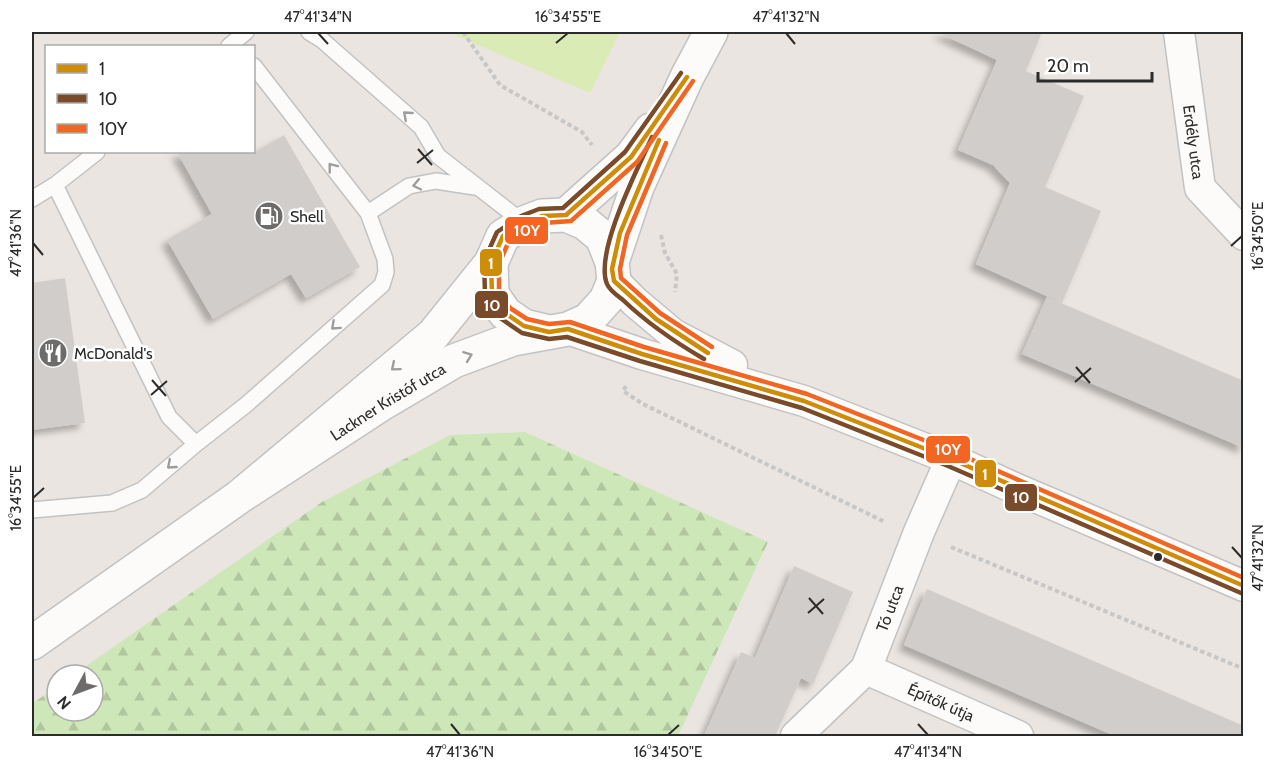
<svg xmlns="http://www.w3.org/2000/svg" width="1275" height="768" viewBox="0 0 1275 768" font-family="Cabin,sans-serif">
<defs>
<pattern id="forest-firs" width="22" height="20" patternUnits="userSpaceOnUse" patternTransform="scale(1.5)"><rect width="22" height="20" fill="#cee7b8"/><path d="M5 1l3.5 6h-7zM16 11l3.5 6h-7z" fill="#b1c69e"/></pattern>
<filter id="shadow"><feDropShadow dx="-5.5" dy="5.5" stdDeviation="3" flood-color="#0004"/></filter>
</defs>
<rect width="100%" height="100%" fill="#eae5e1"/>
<path fill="url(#forest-firs)" d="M 525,432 L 768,542 L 678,736 L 32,736 L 32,704 L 57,686 L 57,711 L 93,711 L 93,675 L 73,675 L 322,502 L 450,435 Z"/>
<path fill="#dbebb5" d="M 448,32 L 620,32 L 590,93 Z"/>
<path fill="#d1cdca" filter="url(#shadow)" d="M 937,32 L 1042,32 L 1026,71 L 1084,96 L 1045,187 L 1101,211 L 1062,303 L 976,264 L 1010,183 L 993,165 L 958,150 L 997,60 Z
M 284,135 L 360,267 L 306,298 L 291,274 L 213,319 L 167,240 L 212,214 L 177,152 L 255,152 Z
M 65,278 L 85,423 L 32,430 L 32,283 Z
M 1047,297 L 1244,381 L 1244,448 L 1022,354 Z
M 794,566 L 853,592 L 813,684 L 801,678 L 775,736 L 704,736 L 741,652 L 755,658 Z
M 927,589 L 1244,726 L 1244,736 L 1115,736 L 904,645 Z"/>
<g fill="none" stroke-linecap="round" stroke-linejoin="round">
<g stroke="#c3c2c3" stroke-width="18">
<path id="service" d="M 309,32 L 322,40 L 421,127 L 438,156 L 524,223
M 229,46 L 246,32
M 254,66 L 368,213
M 55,185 L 169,417 L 196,444
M 32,199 L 55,185 L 97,152
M 32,510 L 112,503 L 142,490 L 196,444 L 247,404 L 382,285 L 386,272 L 385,259 L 368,213 L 409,186 L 436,181 L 475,187"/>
</g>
<g stroke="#c3c2c3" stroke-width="33">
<g id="minor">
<path id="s1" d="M 1179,32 L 1200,188 L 1244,235"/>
<path d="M 614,281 L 635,302 L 673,334 L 732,365"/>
<path d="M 568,329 L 642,354 L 804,401 L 951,459 L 1012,487 L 1244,586"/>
<path id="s2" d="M 866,669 L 1018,736"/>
<path id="s3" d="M 796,736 L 866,669 L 919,532 L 951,459"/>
</g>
</g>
<g stroke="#c3c2c3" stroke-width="36">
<g id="tertiary">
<path d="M 566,215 L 631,157 L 651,130"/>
<path d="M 612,262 L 637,187 L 687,77 L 711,32"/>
<path d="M 491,263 L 492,294 L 505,313 L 524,326 L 549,332"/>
<path id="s4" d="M 32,643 L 239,497 L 383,403 L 454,361 L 513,339 L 568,329 L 588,320 L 606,300 L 614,281 L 612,262 L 602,237 L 585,223 L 566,215 L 542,216 L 524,223 L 503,236 L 491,263 L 433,335 L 239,497"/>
</g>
</g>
<path stroke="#c8c7c7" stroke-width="4" stroke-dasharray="4.5 3" stroke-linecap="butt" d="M 463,32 L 500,85 L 582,132 L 592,145
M 661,235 L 665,253 L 677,274 L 675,292
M 626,386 L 623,391 L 643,404 L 885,522
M 951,547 L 1244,669"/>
<use href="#service" stroke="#fcfbfa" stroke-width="15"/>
<use href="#minor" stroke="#fcfbfa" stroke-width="30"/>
<use href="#tertiary" stroke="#fcfbfa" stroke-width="33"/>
<g stroke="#fff" stroke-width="9">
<path id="bus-1" d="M 687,77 L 631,157 L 566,215 L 542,216 L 524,223 L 503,236 L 491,263 L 492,294 L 505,313 L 524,326 L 549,332 L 568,329 L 642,354 L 804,401 L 951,459 L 1244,586
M 659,140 L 620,233 L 612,269 L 614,281 L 656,319 L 708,353"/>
</g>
<g stroke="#fff" stroke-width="9">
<path id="bus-2" d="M 681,73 L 625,152 L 563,208 L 539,209 L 521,216 L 497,232 L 484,261 L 485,294 L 500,318 L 522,333 L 549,339 L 567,337 L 640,361 L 802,408 L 948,466 L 1241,593
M 652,137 C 638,168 594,253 607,284 C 610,291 618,296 623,300 C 648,324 675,342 704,359"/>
</g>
<g stroke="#fff" stroke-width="9">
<path id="bus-3" d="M 693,81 L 637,162 L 571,221 L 544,223 L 527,230 L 509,241 L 499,264 L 499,292 L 510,308 L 527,319 L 549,324 L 570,322 L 644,347 L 807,394 L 954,452 L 1244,578
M 666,143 L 627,235 L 620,269 L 621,278 L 660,313 L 712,347"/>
</g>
<use href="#bus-1" stroke="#ce8d09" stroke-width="4.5"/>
<use href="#bus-2" stroke="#7a4b2a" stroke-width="4.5"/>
<use href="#bus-3" stroke="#f26522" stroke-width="4.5"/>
</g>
<defs><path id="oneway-chevron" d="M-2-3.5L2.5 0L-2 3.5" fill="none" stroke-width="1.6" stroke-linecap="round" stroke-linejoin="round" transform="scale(1.5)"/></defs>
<g stroke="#9e9d9d">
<use href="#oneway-chevron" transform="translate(407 115) rotate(-139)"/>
<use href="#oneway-chevron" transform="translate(332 167) rotate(-128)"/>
<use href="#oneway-chevron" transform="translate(417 185) rotate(168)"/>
<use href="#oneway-chevron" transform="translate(335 326) rotate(138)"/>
<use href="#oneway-chevron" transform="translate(468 356) rotate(-21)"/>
<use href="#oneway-chevron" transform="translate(395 367) rotate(140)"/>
<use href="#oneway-chevron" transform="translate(171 465) rotate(139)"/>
</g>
<path fill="none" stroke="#2b2b2b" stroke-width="2" d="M 318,33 L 328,44M 786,33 L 795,44M 556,43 L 568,33M 418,149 L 432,165M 417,163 L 433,150M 33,243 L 43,255M 1231,246 L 1242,236M 1076,367 L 1090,383M 152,380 L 166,396M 1075,382 L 1091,368M 151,395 L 167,381M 33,498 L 44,488M 1232,547 L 1242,558M 809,598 L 823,614M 808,613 L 824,599M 451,724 L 460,735M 918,724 L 928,735M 668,735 L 679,725"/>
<defs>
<g id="fuel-disc" transform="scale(1.5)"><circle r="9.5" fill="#6e6c6b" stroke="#fff"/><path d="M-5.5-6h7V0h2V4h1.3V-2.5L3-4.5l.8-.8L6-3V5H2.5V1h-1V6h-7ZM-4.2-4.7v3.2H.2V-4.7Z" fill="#fff"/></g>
<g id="restaurant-disc" transform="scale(1.5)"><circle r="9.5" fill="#6e6c6b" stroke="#fff"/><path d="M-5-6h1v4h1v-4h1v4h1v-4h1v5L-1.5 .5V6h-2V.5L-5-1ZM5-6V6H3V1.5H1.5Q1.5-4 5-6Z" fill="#fff"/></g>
</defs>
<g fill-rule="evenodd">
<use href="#fuel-disc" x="269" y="216"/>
<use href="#restaurant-disc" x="53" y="353"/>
</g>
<circle fill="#2b2b2b" stroke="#fff" stroke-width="2" cx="1158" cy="557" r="5"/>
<g text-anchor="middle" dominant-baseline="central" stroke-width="5" stroke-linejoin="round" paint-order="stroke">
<g font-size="16" fill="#2b2b2b" stroke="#fff">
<text stroke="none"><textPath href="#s1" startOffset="111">Erdély utca</textPath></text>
<text stroke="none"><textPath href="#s4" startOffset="430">Lackner Kristóf utca</textPath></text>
<text stroke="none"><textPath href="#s3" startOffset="162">Tó utca</textPath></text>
<text stroke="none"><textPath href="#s2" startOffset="82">Építők útja</textPath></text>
</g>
<g font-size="16" fill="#2b2b2b" stroke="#fff" text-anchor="start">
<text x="290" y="216">Shell</text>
<text x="74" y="353">McDonald's</text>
</g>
</g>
<g stroke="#fff" stroke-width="2">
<rect x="504" y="216" width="45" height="29" rx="6" fill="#f26522"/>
<rect x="479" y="248" width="24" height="29" rx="6" fill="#ce8d09"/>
<rect x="474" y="290" width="35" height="29" rx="6" fill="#7a4b2a"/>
<rect x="925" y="435" width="46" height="29" rx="6" fill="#f26522"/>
<rect x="974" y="459" width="23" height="29" rx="6" fill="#ce8d09"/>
<rect x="1004" y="483" width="34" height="29" rx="6" fill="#7a4b2a"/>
</g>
<g font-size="16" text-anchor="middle" font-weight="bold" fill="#fff">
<text x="527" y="236">10Y</text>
<text x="491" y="269">1</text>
<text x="492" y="311">10</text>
<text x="948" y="455">10Y</text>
<text x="985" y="480">1</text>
<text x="1021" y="503">10</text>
</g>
<rect width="1275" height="768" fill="none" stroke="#ffffff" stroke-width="66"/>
<rect x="45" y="45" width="210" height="108" fill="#ffffff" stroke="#aaaaaa" stroke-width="1.5"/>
<rect x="57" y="64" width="30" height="9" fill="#ce8d09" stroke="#aaaaaa" stroke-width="1.5"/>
<text x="99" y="75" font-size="18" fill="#2b2b2b">1</text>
<rect x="57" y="94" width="30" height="9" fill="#7a4b2a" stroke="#aaaaaa" stroke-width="1.5"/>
<text x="99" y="105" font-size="18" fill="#2b2b2b">10</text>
<rect x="57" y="124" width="30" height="9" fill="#f26522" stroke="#aaaaaa" stroke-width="1.5"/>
<text x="99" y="135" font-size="18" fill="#2b2b2b">10Y</text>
<g transform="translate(75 693) rotate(229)"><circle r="28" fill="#ffffff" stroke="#aaaaaa" stroke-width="1.5"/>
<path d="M0-4.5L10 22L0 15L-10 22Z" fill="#6e6c6b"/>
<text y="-9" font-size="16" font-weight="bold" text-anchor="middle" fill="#2b2b2b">N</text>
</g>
<path d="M1038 72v9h114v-9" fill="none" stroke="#2b2b2b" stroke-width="3"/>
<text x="1047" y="72" font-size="18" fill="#2b2b2b" stroke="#ffffff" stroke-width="4.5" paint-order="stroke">20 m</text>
<rect x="33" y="33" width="1209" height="702" fill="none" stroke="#2b2b2b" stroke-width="2"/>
<g font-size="15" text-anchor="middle" fill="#2b2b2b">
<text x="318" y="22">47°41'34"N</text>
<text x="568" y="22">16°34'55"E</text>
<text x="786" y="22">47°41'32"N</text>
<text transform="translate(1258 236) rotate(-90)" y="5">16°34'50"E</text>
<text transform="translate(16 243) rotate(-90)" y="5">47°41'36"N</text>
<text transform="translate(16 498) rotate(-90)" y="5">16°34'55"E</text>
<text transform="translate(1258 558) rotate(-90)" y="5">47°41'32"N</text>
<text x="460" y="757">47°41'36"N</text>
<text x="668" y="757">16°34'50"E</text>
<text x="928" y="757">47°41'34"N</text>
</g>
</svg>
